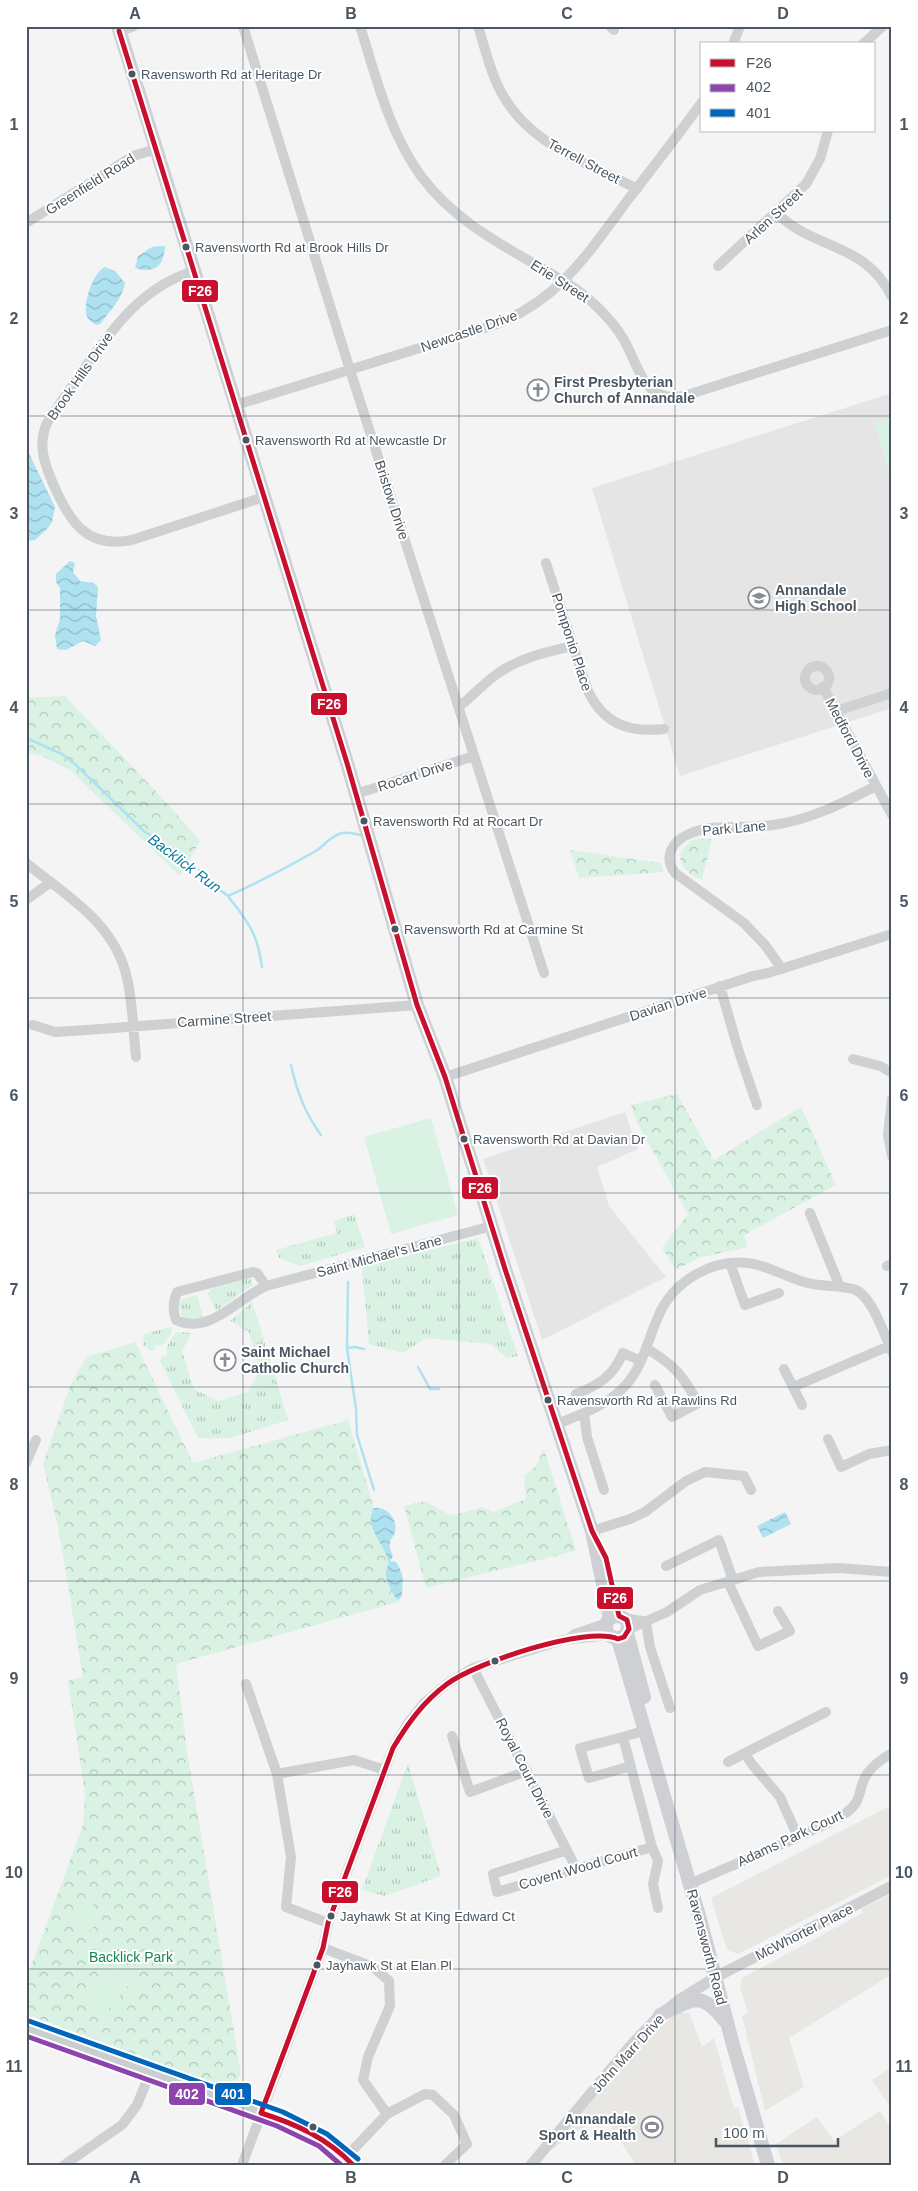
<svg xmlns="http://www.w3.org/2000/svg" width="918" height="2191" viewBox="0 0 918 2191" font-family="Arial,sans-serif">
<defs>
<pattern id="grass-tufts" width="24" height="20" patternUnits="userSpaceOnUse" patternTransform="scale(1.25)"><rect width="24" height="20" fill="#d9f2e3"/><path d="M3 7l-1-3M5 7V3M7 7l1-3M15 17l-1-3M17 17v-4M19 17l1-3" fill="none" stroke="#b2c7bb"/></pattern>
<pattern id="forest-crowns" width="20" height="18" patternUnits="userSpaceOnUse" patternTransform="scale(1.25)"><rect width="20" height="18" fill="#d9f2e3"/><path d="M2 6a3 3 0 1 1 6 0M12 15a3 3 0 1 1 6 0" fill="none" stroke="#b2c7bb"/></pattern>
<pattern id="water-waves" width="16" height="10" patternUnits="userSpaceOnUse" patternTransform="scale(1.25)"><rect width="16" height="10" fill="#aee2f0"/><path d="M0 5q4-4 8 0t8 0" fill="none" stroke="#90bac6"/></pattern>
</defs>
<rect width="100%" height="100%" fill="#f4f4f4"/>
<path fill="#e8e7e3" d="M 892,1805 L 892,1875 L 738,1954 L 727,1950 L 711,1898 Z
M 892,1894 L 892,1974 L 789,2038 L 804,2087 L 765,2111 L 742,2016 L 748,2013 L 740,1987 L 742,1978 L 863,1913 L 861,1909 Z
M 676,2013 L 689,2013 L 702,2047 L 714,2038 L 734,2108 L 738,2107 L 755,2165 L 636,2165 L 603,2114 L 544,2155 L 645,2041 Z
M 892,2067 L 892,2110 L 872,2080 Z
M 880,2111 L 892,2129 L 892,2165 L 783,2165 L 776,2144 L 817,2117 L 834,2141 Z"/>
<path fill="#e6e5e6" d="M 892,393 L 892,708 L 680,776 L 592,488 Z
M 625,1112 L 638,1149 L 597,1167 L 609,1206 L 666,1277 L 542,1340 L 483,1159 Z"/>
<path fill="url(#grass-tufts)" d="M 354,1214 L 365,1247 L 300,1266 L 279,1258 L 276,1250 L 337,1233 L 334,1221 Z
M 478,1238 L 518,1356 L 507,1358 L 491,1344 L 426,1338 L 403,1353 L 369,1344 L 362,1267 Z
M 248,1278 L 252,1279 L 253,1285 C 240,1292 230,1303 217,1311 L 215,1309 L 208,1294 L 210,1289 Z
M 197,1295 L 203,1317 L 187,1319 L 182,1317 L 179,1305 L 181,1300 Z
M 252,1302 L 267,1350 L 255,1353 L 249,1332 L 230,1321 Z
M 171,1327 L 172,1332 L 163,1345 L 155,1345 L 154,1351 L 151,1351 L 143,1345 L 144,1334 Z
M 176,1332 L 191,1333 L 182,1352 L 194,1389 L 218,1401 L 248,1392 L 260,1370 L 256,1357 L 268,1353 L 288,1420 L 231,1438 L 198,1438 L 160,1361 L 162,1356 L 167,1355 L 166,1348 Z
M 408,1763 L 441,1876 L 385,1896 L 362,1890 Z"/>
<path fill="url(#forest-crowns)" d="M 65,696 C 110,744 158,791 200,841 L 180,876 L 70,770 L 40,755 L 26,752 L 26,698 Z
M 695,839 L 712,839 L 702,880 C 680,871 670,854 695,839 Z
M 570,850 L 661,863 L 664,872 L 579,878 Z
M 677,1094 L 714,1160 L 801,1107 L 836,1185 L 744,1235 L 747,1247 L 698,1258 L 676,1270 L 662,1248 L 688,1214 L 637,1123 L 631,1105 Z
M 135,1342 L 193,1463 L 348,1420 L 401,1601 L 176,1664 L 188,1758 L 241,2073 L 233,2091 L 26,2014 L 26,1980 L 83,1825 L 85,1794 L 68,1681 L 83,1677 L 60,1536 L 43,1463 L 71,1384 L 86,1357 Z
M 544,1449 L 576,1551 L 426,1588 L 404,1506 L 425,1501 L 451,1516 L 483,1507 L 493,1512 L 526,1499 L 524,1475 L 536,1466 Z"/>
<path fill="#d9f2e3" d="M 892,417 L 892,482 L 874,423 Z
M 431,1118 L 458,1215 L 391,1234 L 364,1137 Z
M 74,1900 L 94,1900 L 93,1930 L 73,1929 Z
M 115,1962 L 140,1985 L 134,1992 L 108,1969 Z
M 103,1971 L 125,1990 L 116,2000 L 94,1981 Z
M 91,1985 L 113,2004 L 104,2014 L 82,1995 Z"/>
<path fill="url(#water-waves)" d="M 165,246 C 164,267 154,274 135,268 L 138,256 L 152,247 Z
M 105,267 L 116,272 L 125,283 C 123,298 109,312 100,324 L 96,325 C 93,323 89,320 87,317 C 82,305 93,272 105,267 Z
M 26,447 L 55,507 L 52,522 L 47,529 L 35,540 L 26,541 Z
M 70,561 L 75,563 L 73,572 L 80,581 L 93,583 L 98,587 L 96,616 L 101,640 L 95,646 L 83,641 L 66,650 L 57,649 L 55,635 L 60,619 L 60,588 L 56,582 L 56,574 Z
M 374,1508 C 387,1506 398,1519 395,1532 C 394,1536 390,1539 390,1543 C 389,1547 391,1552 393,1556 L 390,1561 L 396,1562 C 406,1578 402,1580 402,1596 L 398,1600 C 393,1596 385,1579 386,1572 C 387,1568 389,1564 388,1560 C 384,1543 363,1526 374,1508 Z
M 785,1512 L 791,1524 L 763,1538 L 757,1526 Z"/>
<g fill="none" stroke-linecap="round" stroke-linejoin="round">
<path stroke="#aee2f0" stroke-width="2.5" d="M 26,738 L 62,754 L 76,765 L 144,831 L 197,868 L 212,884 L 228,896 C 257,883 286,868 314,852 C 325,846 328,837 342,833 C 348,832 355,834 361,835
M 228,896 C 248,923 257,931 262,967
M 291,1065 C 297,1092 305,1113 321,1135
M 348,1282 L 347,1348 L 356,1409 L 357,1435 L 374,1490
M 347,1348 L 355,1347 L 364,1349
M 418,1367 L 430,1389 L 439,1389"/>
<path stroke="#ced0d2" stroke-width="10" d="M 243,26 L 350,370 L 544,973
M 360,26 C 376,77 389,132 421,176 C 452,218 496,242 540,267 C 558,278 578,288 593,303 C 605,314 616,326 624,340 C 640,369 645,406 687,395 L 892,330
M 478,26 C 485,48 490,72 501,92 C 529,145 587,162 637,189
M 610,26 L 614,30
M 733,44 L 740,26
M 863,44 L 883,26
M 777,213 C 813,250 866,242 892,297
M 26,223 L 133,156 L 156,149
M 718,266 L 806,184 L 820,159 L 828,131
M 194,271 C 144,286 115,325 86,366 C 73,385 59,404 47,423 C 37,446 45,465 54,486 C 70,522 87,549 132,540 L 264,497
M 236,405 L 497,324 C 562,298 590,250 630,197 C 654,166 679,134 702,102
M 546,563 L 588,691 C 604,724 629,733 664,729
M805 678a12 12 0 1 1 24 0a12 12 0 1 1-24 0Z
M 823,687 L 892,815
M 459,707 C 471,697 483,684 497,674 C 519,658 547,652 573,646
M 836,711 L 892,693
M 356,794 L 474,756
M 26,863 C 67,896 115,923 127,978 C 133,1003 133,1031 136,1057
M 26,900 L 51,882
M 782,969 L 765,945 L 744,923 L 675,873 C 663,857 672,841 689,834 C 713,823 746,829 773,825 C 810,820 843,803 876,786
M 720,986 L 738,1049 L 757,1105
M 33,1025 L 55,1032 L 87,1030 L 417,1005
M 853,1059 L 880,1066 L 892,1073
M 445,1077 L 753,976 L 768,973 L 892,934
M 892,1099 L 888,1135 L 892,1156
M 810,1213 L 840,1287
M 730,1263 L 745,1305 L 779,1293
M 887,1266 L 892,1264
M 266,1286 L 257,1273 L 253,1272 L 177,1292 C 173,1302 172,1310 176,1320 C 210,1336 239,1297 266,1286 L 492,1226
M 646,1348 C 674,1365 682,1374 698,1403 L 672,1417 L 655,1385
M 784,1369 L 802,1405
M 793,1387 L 889,1346
M 576,1394 C 599,1385 613,1376 623,1353 L 641,1361
M 584,1413 L 587,1437 L 604,1490
M 557,1424 C 582,1414 608,1405 626,1385 C 643,1366 648,1339 658,1317 C 673,1281 714,1256 754,1264 C 771,1268 788,1277 804,1282 C 820,1287 837,1285 853,1289 C 871,1293 885,1336 892,1352
M 828,1439 L 841,1467 L 869,1454 L 892,1450
M 26,1463 L 36,1440
M 592,1531 L 630,1519 L 645,1512 L 686,1481 L 705,1472 L 744,1476 L 751,1490
M 666,1566 L 719,1540 L 733,1580
M 728,1582 L 758,1646 L 790,1631 L 778,1611
M 625,1618 L 646,1622
M 646,1622 L 650,1647 L 670,1708
M 629,1629 L 667,1612 L 700,1590 L 759,1572 L 838,1568 L 892,1572
M 570,1638 L 575,1634 L 607,1623
M 473,1668 L 576,1868
M 246,1684 L 277,1774 L 291,1857 L 286,1907 L 328,1923
M 452,1736 L 470,1792 L 527,1771
M 623,1737 L 580,1748 L 589,1778 L 631,1766
M 728,1762 L 745,1753
M 277,1774 L 354,1760 L 385,1770
M 798,1837 L 780,1797 L 751,1763 L 745,1753 L 826,1712
M 652,1847 L 658,1861 L 653,1884 L 658,1908
M 567,1850 L 493,1874 L 497,1892 L 652,1847 L 623,1737 L 643,1731
M 690,1884 C 728,1867 768,1851 806,1833 C 819,1827 836,1821 847,1812 C 860,1802 858,1796 863,1782 C 867,1769 880,1760 892,1753
M 323,1948 L 373,1967 L 389,1981 L 390,2006 L 368,2057 L 363,2080 L 387,2114
M 346,2157 L 387,2114 L 425,2094 L 433,2095 L 454,2115 L 467,2144 L 445,2165
M 64,2165 L 122,2125 L 137,2105 L 150,2073
M 242,2165 L 323,1948 L 328,1923 L 393,1748 L 408,1723 L 424,1703 L 448,1683 L 473,1668 L 563,1640 L 609,1635"/>
<path stroke="#ced0d2" stroke-width="11" d="M 119,31 L 133,26
M 531,2165 L 633,2043 L 660,2015 L 679,2000 L 716,1977 L 892,1886"/>
<path stroke="#ced0d4" stroke-width="14" d="M 118,26 L 347,763 L 417,1005 L 445,1077 L 505,1269 L 592,1531 L 610,1618
M606 1627a11 11 0 1 1 22 0a11 11 0 1 1-22 0Z
M 627,1633 L 644,1697
M 618,1639 L 700,1919 L 733,2045 L 768,2165
M 660,2015 C 693,2000 700,1989 725,2021"/>
<path stroke="#caced1" stroke-width="15" d="M 26,2028 L 280,2119 L 323,2140 L 353,2165"/>
<g stroke="#fff" stroke-width="9">
<path id="bus-1" d="M 119,31 L 347,763 L 417,1005 L 445,1077 L 505,1269 L 592,1531 L 606,1558 L 619,1616 L 627,1620 L 629,1629 L 624,1637 L 618,1639 C 587,1625 475,1663 447,1684 C 423,1702 408,1723 393,1748 L 328,1923 L 323,1948 L 261,2113
M 261,2113 C 296,2124 327,2138 353,2165"/>
</g>
<g stroke="#fff" stroke-width="9">
<path id="bus-2" d="M 26,2036 L 277,2126 L 319,2146 L 341,2165"/>
</g>
<g stroke="#fff" stroke-width="9">
<path id="bus-3" d="M 29,2021 L 283,2112 L 327,2134 L 358,2159"/>
</g>
<use href="#bus-1" stroke="#c8102e" stroke-width="5"/>
<use href="#bus-2" stroke="#8e44ad" stroke-width="5"/>
<use href="#bus-3" stroke="#0065bd" stroke-width="5"/>
</g>
<path fill="none" stroke="#4a5661" stroke-width="1" stroke-opacity="0.55" d="M 243,26 L 243,2165M 459,26 L 459,2165M 675,26 L 675,2165M 26,222 L 892,222M 26,416 L 892,416M 26,610 L 892,610M 26,804 L 892,804M 26,998 L 892,998M 26,1193 L 892,1193M 26,1387 L 892,1387M 26,1581 L 892,1581M 26,1775 L 892,1775M 26,1969 L 892,1969"/>
<defs>
<g id="church-ring" transform="scale(1.125)"><circle r="9.5" fill="#fff" stroke="#868d94" stroke-width="1.5"/><path d="M-1.2-6h2.4v3.5h3.3v2.4h-3.3V6h-2.4V-.1h-3.3v-2.4h3.3Z" fill="#868d94"/></g>
<g id="school-ring" transform="scale(1.125)"><circle r="9.5" fill="#fff" stroke="#868d94" stroke-width="1.5"/><path d="M0-5L7-2L0 1L-7-2ZM-4 1L0 2.5L4 1V4Q0 6-4 4Z" fill="#868d94"/></g>
<g id="stadium-ring" transform="scale(1.125)"><circle r="9.5" fill="#fff" stroke="#868d94" stroke-width="1.5"/><path d="M0-5a6.5 5 0 1 0 0 10a6.5 5 0 1 0 0-10ZM-3.5-1.8h7v3.6h-7Z" fill="#868d94"/></g>
</defs>
<g fill-rule="evenodd">
<use href="#church-ring" x="538" y="390"/>
<use href="#school-ring" x="759" y="598"/>
<use href="#church-ring" x="225" y="1360"/>
<use href="#stadium-ring" x="652" y="2127"/>
</g>
<g fill="#4a5661" stroke="#fff" stroke-width="2">
<circle cx="132" cy="74" r="4.5"/>
<circle cx="186" cy="247" r="4.5"/>
<circle cx="246" cy="440" r="4.5"/>
<circle cx="364" cy="821" r="4.5"/>
<circle cx="395" cy="929" r="4.5"/>
<circle cx="464" cy="1139" r="4.5"/>
<circle cx="548" cy="1400" r="4.5"/>
<circle cx="495" cy="1661" r="4.5"/>
<circle cx="331" cy="1916" r="4.5"/>
<circle cx="317" cy="1965" r="4.5"/>
<circle cx="313" cy="2127" r="4.5"/>
</g>
<g text-anchor="middle" dominant-baseline="central" stroke-width="4" stroke-linejoin="round" paint-order="stroke">
<g font-size="13" fill="#4a5661" stroke="#fff" text-anchor="start">
<text x="141" y="74">Ravensworth Rd at Heritage Dr</text>
<text x="195" y="247">Ravensworth Rd at Brook Hills Dr</text>
<text x="255" y="440">Ravensworth Rd at Newcastle Dr</text>
<text x="373" y="821">Ravensworth Rd at Rocart Dr</text>
<text x="404" y="929">Ravensworth Rd at Carmine St</text>
<text x="473" y="1139">Ravensworth Rd at Davian Dr</text>
<text x="557" y="1400">Ravensworth Rd at Rawlins Rd</text>
<text x="340" y="1916">Jayhawk St at King Edward Ct</text>
<text x="326" y="1965">Jayhawk St at Elan Pl</text>
</g>
<g font-size="14" fill="#4a5661" stroke="#fff">
<text transform="translate(584 161) rotate(28)">Terrell Street</text>
<text transform="translate(90 184) rotate(-32)">Greenfield Road</text>
<text transform="translate(773 216) rotate(-43)">Arlen Street</text>
<text transform="translate(560 281) rotate(33)">Erie Street</text>
<text transform="translate(469 331) rotate(-19)">Newcastle Drive</text>
<text transform="translate(80 376) rotate(-55)">Brook Hills Drive</text>
<text transform="translate(392 500) rotate(72)">Bristow Drive</text>
<text transform="translate(572 642) rotate(72)">Pomponio Place</text>
<text transform="translate(850 738) rotate(62)">Medford Drive</text>
<text transform="translate(415 775) rotate(-18)">Rocart Drive</text>
<text transform="translate(734 828) rotate(-5)">Park Lane</text>
<text transform="translate(668 1004) rotate(-18)">Davian Drive</text>
<text transform="translate(224 1019) rotate(-4)">Carmine Street</text>
<text transform="translate(379 1256) rotate(-15)">Saint Michael's Lane</text>
<text transform="translate(525 1768) rotate(63)">Royal Court Drive</text>
<text transform="translate(790 1838) rotate(-25)">Adams Park Court</text>
<text transform="translate(578 1868) rotate(-16)">Covent Wood Court</text>
<text transform="translate(804 1932) rotate(-27)">McWhorter Place</text>
<text transform="translate(707 1947) rotate(75)">Ravensworth Road</text>
<text transform="translate(628 2053) rotate(-48)">John Marr Drive</text>
</g>
<g font-size="14" font-weight="bold" fill="#4a5661" stroke="#fff" text-anchor="start">
<text x="554" y="382">First Presbyterian<tspan x="554" dy="16">Church of Annandale</tspan></text>
<text x="775" y="590">Annandale<tspan x="775" dy="16">High School</tspan></text>
<text x="241" y="1352">Saint Michael<tspan x="241" dy="16">Catholic Church</tspan></text>
<text x="636" y="2119" text-anchor="end">Annandale<tspan x="636" dy="16">Sport &amp; Health</tspan></text>
</g>
<g font-size="14" fill="#17864f" stroke="#fff">
<text x="131" y="1957">Backlick Park</text>
</g>
<g font-size="15" font-style="italic" fill="#0c7c9b" stroke="#fff">
<text transform="translate(185 863) rotate(37)">Backlick Run</text>
</g>
</g>
<g stroke="#fff" stroke-width="2">
<rect x="181" y="279" width="38" height="24" rx="5" fill="#c8102e"/>
<rect x="310" y="692" width="38" height="24" rx="5" fill="#c8102e"/>
<rect x="461" y="1176" width="38" height="24" rx="5" fill="#c8102e"/>
<rect x="596" y="1586" width="38" height="24" rx="5" fill="#c8102e"/>
<rect x="321" y="1880" width="38" height="24" rx="5" fill="#c8102e"/>
<rect x="168" y="2082" width="38" height="24" rx="5" fill="#8e44ad"/>
<rect x="214" y="2082" width="38" height="24" rx="5" fill="#0065bd"/>
</g>
<g font-size="14" text-anchor="middle" font-weight="bold" fill="#fff">
<text x="200" y="296">F26</text>
<text x="329" y="709">F26</text>
<text x="480" y="1193">F26</text>
<text x="615" y="1603">F26</text>
<text x="340" y="1897">F26</text>
<text x="187" y="2099">402</text>
<text x="233" y="2099">401</text>
</g>
<rect width="918" height="2191" fill="none" stroke="#ffffff" stroke-width="55"/>
<rect x="700" y="42" width="175" height="90" fill="#ffffff" stroke="#b7bbc0"/>
<rect x="710" y="59" width="25" height="8" fill="#c8102e" stroke="#b7bbc0"/>
<text x="746" y="68" font-size="15" fill="#4a5661">F26</text>
<rect x="710" y="84" width="25" height="8" fill="#8e44ad" stroke="#b7bbc0"/>
<text x="746" y="92" font-size="15" fill="#4a5661">402</text>
<rect x="710" y="109" width="25" height="8" fill="#0065bd" stroke="#b7bbc0"/>
<text x="746" y="118" font-size="15" fill="#4a5661">401</text>
<path d="M716 2138v8h122v-8" fill="none" stroke="#4a5661" stroke-width="2.5"/>
<text x="723" y="2138" font-size="15" fill="#4a5661" stroke="#ffffff" stroke-width="4" paint-order="stroke">100 m</text>
<rect x="28" y="28" width="862" height="2136" fill="none" stroke="#4a5661" stroke-width="2"/>
<g font-size="16" text-anchor="middle" font-weight="bold" fill="#4a5661">
<text x="135" y="19">A</text>
<text x="351" y="19">B</text>
<text x="567" y="19">C</text>
<text x="783" y="19">D</text>
<text x="14" y="130">1</text>
<text x="904" y="130">1</text>
<text x="14" y="324">2</text>
<text x="904" y="324">2</text>
<text x="14" y="519">3</text>
<text x="904" y="519">3</text>
<text x="14" y="713">4</text>
<text x="904" y="713">4</text>
<text x="14" y="907">5</text>
<text x="904" y="907">5</text>
<text x="14" y="1101">6</text>
<text x="904" y="1101">6</text>
<text x="14" y="1295">7</text>
<text x="904" y="1295">7</text>
<text x="14" y="1490">8</text>
<text x="904" y="1490">8</text>
<text x="14" y="1684">9</text>
<text x="904" y="1684">9</text>
<text x="14" y="1878">10</text>
<text x="904" y="1878">10</text>
<text x="14" y="2072">11</text>
<text x="904" y="2072">11</text>
<text x="135" y="2183">A</text>
<text x="351" y="2183">B</text>
<text x="567" y="2183">C</text>
<text x="783" y="2183">D</text>
</g>
</svg>
